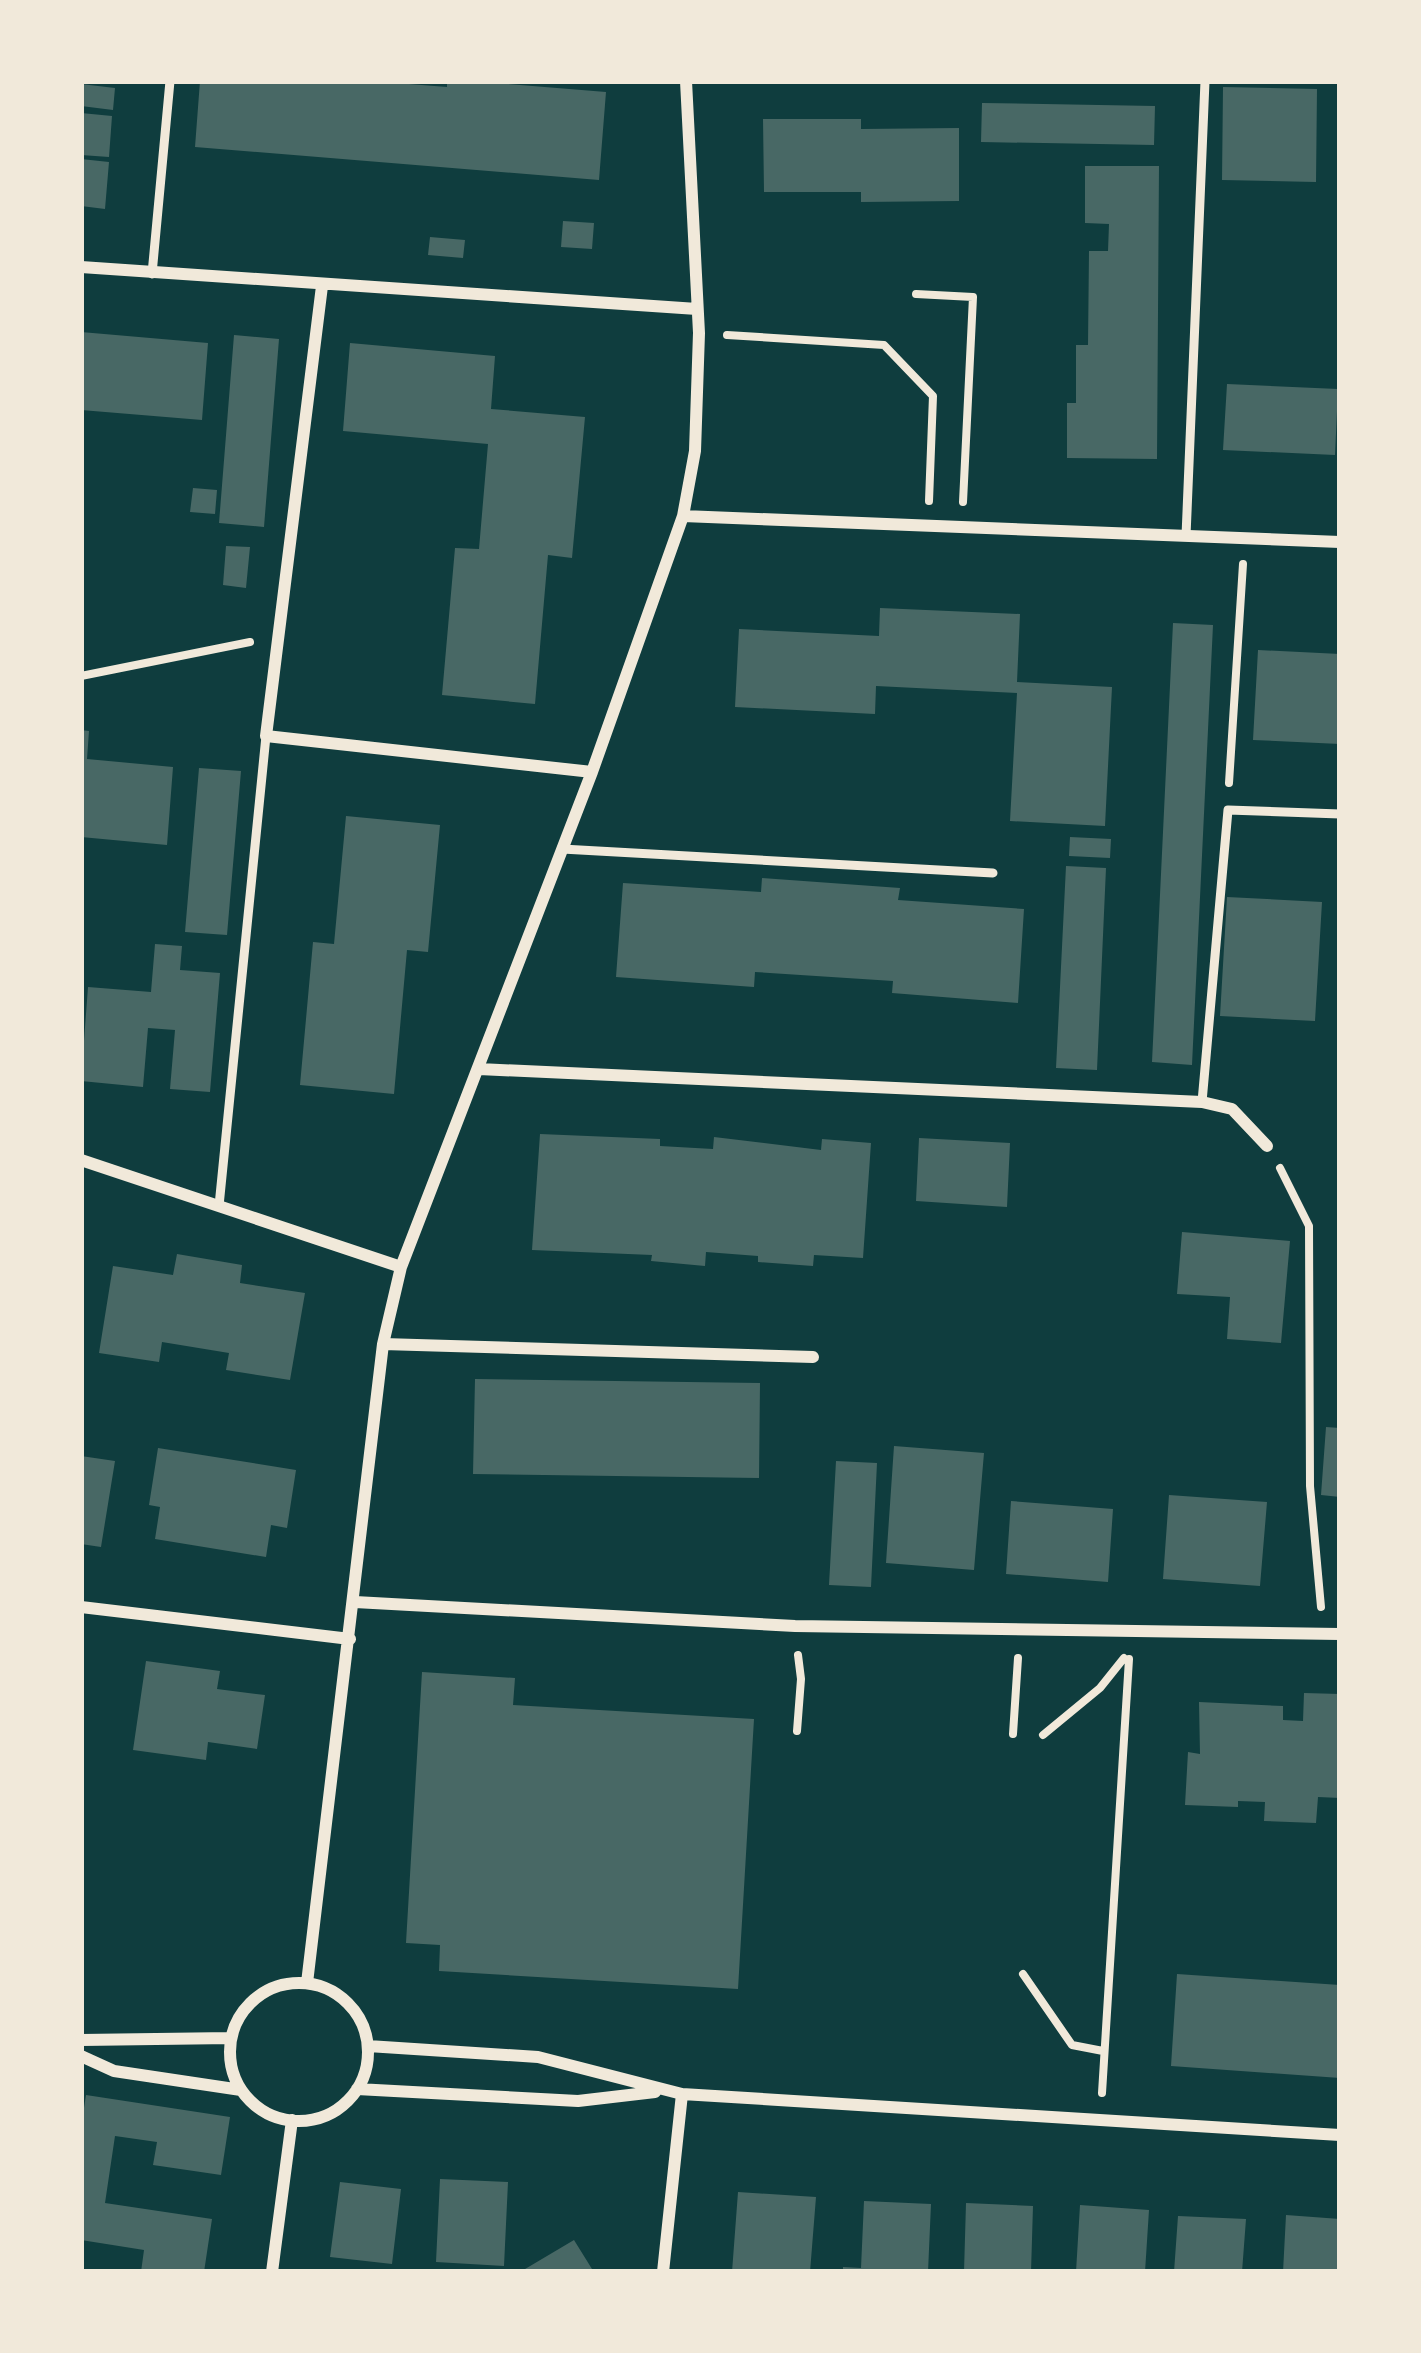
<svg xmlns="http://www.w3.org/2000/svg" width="1421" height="2353" viewBox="0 0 1421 2353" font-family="Merriweather,serif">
<rect width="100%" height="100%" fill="#0f3d3e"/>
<path fill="#486865" d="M 200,81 L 371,81 L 447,87 L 447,81 L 472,81 L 606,92 L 599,180 L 195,147 Z
M 81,84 L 115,88 L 113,110 L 81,106 Z
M 1223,87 L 1317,89 L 1316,182 L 1222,180 Z
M 982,103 L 1155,106 L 1154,145 L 981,142 Z
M 81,113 L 112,116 L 109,157 L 81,155 Z
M 763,119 L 861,119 L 861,129 L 959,128 L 959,201 L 861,202 L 861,192 L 764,192 Z
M 81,159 L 109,162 L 105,209 L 81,206 Z
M 1085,166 L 1159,166 L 1157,459 L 1067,458 L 1067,403 L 1076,403 L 1076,345 L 1088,345 L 1089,251 L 1108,251 L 1109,224 L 1085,223 Z
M 563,221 L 594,223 L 592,249 L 561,247 Z
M 430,237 L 465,240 L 463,258 L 428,255 Z
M 81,332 L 208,343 L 202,420 L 81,410 Z
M 234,335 L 279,339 L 264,527 L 219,523 Z
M 350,343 L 495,356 L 491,409 L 585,417 L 572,558 L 548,555 L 535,704 L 442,695 L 455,548 L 479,549 L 488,444 L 343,431 Z
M 1227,384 L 1338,389 L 1335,455 L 1223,450 Z
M 193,488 L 217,490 L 215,514 L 190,512 Z
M 226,546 L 250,547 L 246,588 L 223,585 Z
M 880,608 L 1020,614 L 1017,682 L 1112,687 L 1105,826 L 1010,821 L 1017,693 L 876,686 L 875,714 L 735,707 L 739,629 L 879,636 Z
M 1173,623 L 1213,625 L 1192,1065 L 1152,1062 Z
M 1258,650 L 1340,654 L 1340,744 L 1253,740 Z
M 81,730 L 89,731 L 87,759 L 173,767 L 167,845 L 81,837 Z
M 199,768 L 241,771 L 227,935 L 185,932 Z
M 346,816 L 440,825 L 428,952 L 407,950 L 394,1094 L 300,1085 L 313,942 L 334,944 Z
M 1070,837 L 1111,839 L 1110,858 L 1069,856 Z
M 1066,866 L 1106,868 L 1097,1070 L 1056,1068 Z
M 762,878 L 900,888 L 898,900 L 1024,909 L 1018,1003 L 892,993 L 893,981 L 755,972 L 754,987 L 616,977 L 623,883 L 761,892 Z
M 1227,897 L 1322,902 L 1315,1021 L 1220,1016 Z
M 155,944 L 182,946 L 180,970 L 220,973 L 210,1092 L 170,1089 L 175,1030 L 148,1028 L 143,1087 L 81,1081 L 88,987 L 151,992 Z
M 540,1134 L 660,1139 L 660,1146 L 713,1149 L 714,1137 L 821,1150 L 822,1139 L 871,1143 L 863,1258 L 814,1255 L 813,1266 L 758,1262 L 758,1256 L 706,1252 L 705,1266 L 651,1261 L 652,1255 L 532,1250 Z
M 919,1138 L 1010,1143 L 1007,1207 L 916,1201 Z
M 1182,1232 L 1290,1241 L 1281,1343 L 1227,1339 L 1230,1297 L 1177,1294 Z
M 177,1254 L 242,1265 L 240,1283 L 305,1293 L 290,1380 L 226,1370 L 229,1353 L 162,1342 L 159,1362 L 99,1353 L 113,1266 L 173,1275 Z
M 475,1379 L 760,1383 L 759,1478 L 473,1474 Z
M 1326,1427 L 1340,1428 L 1340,1497 L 1321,1495 Z
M 894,1446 L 984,1453 L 974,1570 L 886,1563 Z
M 158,1448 L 296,1470 L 287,1528 L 271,1525 L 266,1557 L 155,1539 L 160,1507 L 149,1505 Z
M 81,1456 L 115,1461 L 101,1547 L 81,1544 Z
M 836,1461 L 877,1463 L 871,1587 L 829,1585 Z
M 1169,1495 L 1267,1502 L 1260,1586 L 1163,1579 Z
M 1011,1501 L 1113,1509 L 1108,1582 L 1006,1574 Z
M 146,1661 L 220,1671 L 217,1689 L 265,1695 L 257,1749 L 208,1742 L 206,1760 L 133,1750 Z
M 422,1672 L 515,1678 L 513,1705 L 754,1719 L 738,1989 L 439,1971 L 440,1945 L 406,1943 Z
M 1304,1693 L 1340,1694 L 1340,1798 L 1318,1797 L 1316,1823 L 1264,1821 L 1265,1802 L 1238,1801 L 1238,1807 L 1185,1805 L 1188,1752 L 1200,1754 L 1199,1702 L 1283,1706 L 1283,1720 L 1303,1721 Z
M 1177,1974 L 1340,1985 L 1340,2078 L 1171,2066 Z
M 86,2095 L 230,2117 L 221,2175 L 153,2165 L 157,2142 L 115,2136 L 105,2203 L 212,2219 L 204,2272 L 141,2272 L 144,2250 L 81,2240 L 81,2127 Z
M 440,2179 L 508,2182 L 504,2266 L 436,2262 Z
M 340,2182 L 401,2189 L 392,2264 L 330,2257 Z
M 738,2192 L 816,2197 L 810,2272 L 732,2272 Z
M 864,2201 L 931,2204 L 928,2272 L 843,2272 L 843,2267 L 861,2268 Z
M 966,2203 L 1033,2206 L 1031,2272 L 964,2272 Z
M 1080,2205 L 1149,2210 L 1145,2272 L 1076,2272 Z
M 1286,2215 L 1340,2219 L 1340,2272 L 1283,2272 Z
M 1178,2216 L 1246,2219 L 1242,2272 L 1174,2272 Z
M 574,2240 L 592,2269 L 588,2272 L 520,2272 Z"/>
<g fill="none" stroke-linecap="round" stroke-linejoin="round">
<path stroke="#f1e9da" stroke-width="8" d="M 916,294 L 973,297 L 963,502
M 727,335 L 884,345 L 933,396 L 929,501
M 81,676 L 250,642
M 1229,783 L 1243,564
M 1280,1168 L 1309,1226 L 1310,1486 L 1321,1607
M 797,1731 L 801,1679 L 798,1655
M 1013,1734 L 1018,1658
M 1043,1735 L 1100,1688 L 1124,1658
M 1023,1974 L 1072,2045 L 1103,2051
M 1102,2093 L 1129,1659"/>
<path stroke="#f1e9da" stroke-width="9" d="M 152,274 L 170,81
M 1186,536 L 1205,81
M 562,849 L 993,873
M 1202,1102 L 1228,810 L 1340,814
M 219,1206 L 266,736"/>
<path stroke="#f1e9da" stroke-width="12" d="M 81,267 L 697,309
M 322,286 L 266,736 L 592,772
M 683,516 L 1340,542
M 479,1069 L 1202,1102 L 1232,1109 L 1267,1146
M 81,1160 L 401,1267
M 383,1344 L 813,1357
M 355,1602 L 795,1626 L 1340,1634
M 81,1607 L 350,1639
M 307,1983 L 383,1344 L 401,1267 L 592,772 L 683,516 L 695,451 L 699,333 L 686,81
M230 2052a69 69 0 1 1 138 0a69 69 0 1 1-138 0Z
M 81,2040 L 231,2038
M 368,2046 L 538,2057 L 682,2094 L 1340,2135
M 81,2056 L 114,2071 L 241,2090
M 357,2089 L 578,2101 L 655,2092
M 272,2272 L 292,2120
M 663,2272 L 682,2094"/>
</g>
<rect width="1421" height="2353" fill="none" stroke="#f1e9da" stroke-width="168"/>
</svg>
